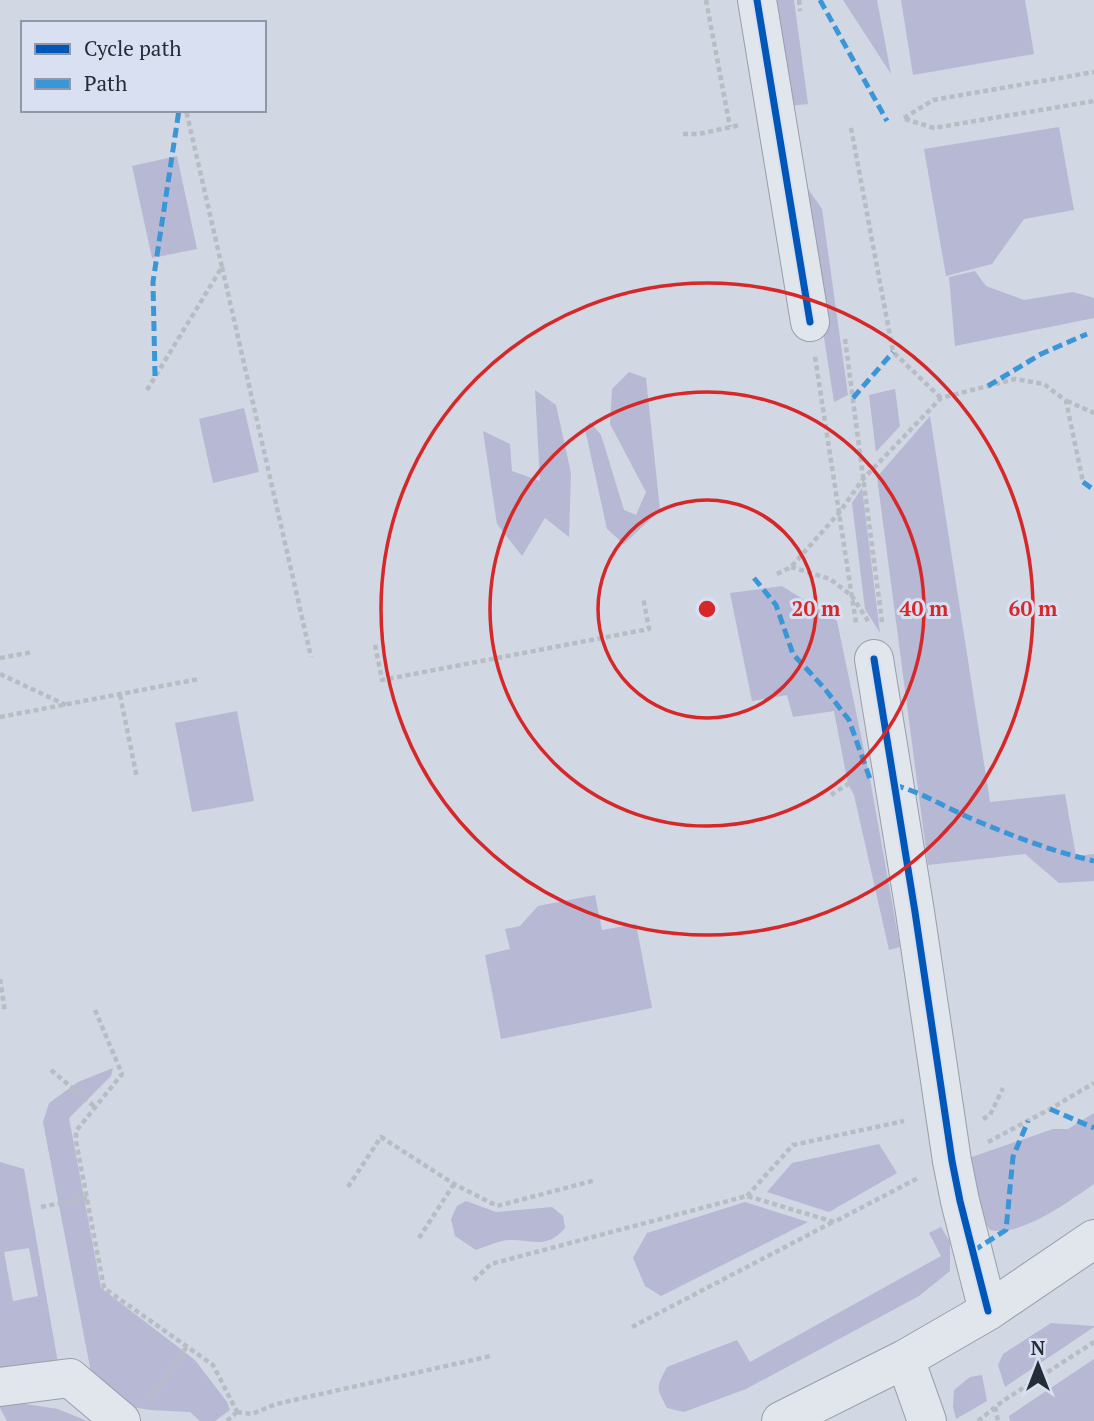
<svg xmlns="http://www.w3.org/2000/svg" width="1094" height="1421" viewBox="0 0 1094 1421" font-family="'PT Serif',serif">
<rect width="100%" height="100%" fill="#d1d7e3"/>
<path fill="#b7b8d4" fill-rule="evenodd" d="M 775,0 L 794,0 L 808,104 L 788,106 Z
M 843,0 L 877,0 L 891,74 Z
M 901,0 L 1025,0 L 1034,54 L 913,75 Z
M 1059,127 L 1074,210 L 1024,219 L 992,264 L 946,276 L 924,149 Z
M 177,156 L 197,249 L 152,258 L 132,166 Z
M 799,176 L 822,209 L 848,395 L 834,402 Z
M 975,271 L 986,286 L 1024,300 L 1073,292 L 1094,298 L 1094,318 L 955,346 L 949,277 Z
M 629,372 L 646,378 L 660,510 L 624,544 L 607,529 L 585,429 L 590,422 L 601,435 L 624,510 L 636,515 L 646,492 L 610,424 L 612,389 Z
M 895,389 L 900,426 L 876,452 L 869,395 Z
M 535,390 L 556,405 L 571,473 L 569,537 L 545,518 L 522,556 L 497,524 L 483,431 L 510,444 L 512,471 L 540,481 Z
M 244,408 L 259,472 L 213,483 L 199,419 Z
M 930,416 L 990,802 L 1065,794 L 1076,856 L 1094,854 L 1094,881 L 1059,883 L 1025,854 L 928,865 L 877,477 Z
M 862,488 L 880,633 L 865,609 L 852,503 Z
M 782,586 L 837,621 L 870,779 L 900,947 L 889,950 L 854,795 L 848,784 L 834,711 L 793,717 L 787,695 L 752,701 L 730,593 Z
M 237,711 L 254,801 L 192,812 L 175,723 Z
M 595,895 L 602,930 L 636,924 L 652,1008 L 501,1039 L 485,955 L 510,949 L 505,929 L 520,926 L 538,906 Z
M 113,1068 L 111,1076 L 69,1118 L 101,1288 L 195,1360 L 227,1402 L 230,1410 L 215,1421 L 200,1421 L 190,1412 L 150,1410 L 114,1404 L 93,1383 L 43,1122 L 49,1103 L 78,1082 Z
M 1094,1113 L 1094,1184 C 1069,1201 1022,1237 990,1230 L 982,1218 L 966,1159 L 1053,1129 L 1068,1129 Z
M 879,1144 L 897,1173 L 829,1212 L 767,1192 L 792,1163 Z
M 0,1162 L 24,1169 L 58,1363 L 0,1375 ZM 29,1248 L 38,1296 L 13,1301 L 4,1252 Z
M 466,1201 L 496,1212 L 552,1207 L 563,1216 L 565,1228 C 544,1253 528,1236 502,1241 C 494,1243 484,1247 476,1250 L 455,1236 L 451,1219 L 457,1206 Z
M 745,1202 L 808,1222 L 661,1296 L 645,1286 L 633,1258 L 647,1233 Z
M 941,1227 L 950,1242 L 950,1271 L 919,1296 L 746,1389 L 684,1412 L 667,1408 C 656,1387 656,1388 667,1367 L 737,1340 L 750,1362 L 941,1256 L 929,1233 Z
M 1051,1323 L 1094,1326 L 1094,1327 L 1005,1387 L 998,1365 L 1003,1354 Z
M 1094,1359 L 1094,1421 L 1010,1421 L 1009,1416 Z
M 982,1375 L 987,1401 L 956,1419 L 953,1407 L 954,1390 L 970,1377 Z
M 0,1400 L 58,1409 L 87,1421 L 7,1421 L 0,1408 Z"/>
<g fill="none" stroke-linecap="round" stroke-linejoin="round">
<g stroke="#999fa9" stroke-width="40">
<path id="minor" d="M 757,0 L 810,322
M 874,659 L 915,912 L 952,1161 L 960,1201 L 988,1311
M 905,1359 L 927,1421
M 0,1387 L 70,1378 L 121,1421
M 781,1421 L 905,1359 L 988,1311 L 1094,1239"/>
</g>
<path stroke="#b8bdc4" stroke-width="4.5" stroke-dasharray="5 3.5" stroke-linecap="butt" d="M 706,0 L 730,127
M 799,0 L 800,11
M 904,118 L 933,100 L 1094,72
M 905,119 L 934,128 L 1094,101
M 851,128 L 893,352 L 941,398
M 683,134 L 699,134 L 740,125
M 222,267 L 311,657
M 845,339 L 882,622
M 815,357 L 856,623
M 147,390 L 222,267 L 186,110
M 1067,401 L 1094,413
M 791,567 L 830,579 L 852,596 L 870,624
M 777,574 L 791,567 L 839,513 L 863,479 L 941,398 L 1015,379 L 1044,384 L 1066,401 L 1083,482
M 375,645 L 382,680 L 649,629 L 643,597
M 0,658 L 33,652
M 0,674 L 66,705
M 120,695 L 137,778
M 0,717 L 199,679
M 831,795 L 848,784 L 856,782
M 0,979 L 5,1012
M 95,1010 L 122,1074 L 76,1131 L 76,1141 L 104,1288 L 213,1365 L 237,1412
M 51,1070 L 95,1107
M 983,1119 L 990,1115 L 1003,1088
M 988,1142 L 1050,1109 L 1094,1083
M 348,1187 L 381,1137 L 454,1184 L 497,1206 L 596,1180
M 747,1196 L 793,1145 L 904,1121
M 41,1207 L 87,1198
M 419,1238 L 454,1184
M 474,1280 L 491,1264 L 747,1196 L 834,1222 L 918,1178
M 632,1327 L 833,1222
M 150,1400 L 187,1346
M 995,1407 L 998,1421
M 237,1412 L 252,1414 L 276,1404 L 491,1356
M 227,1421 L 237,1412
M 978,1421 L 1003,1401 L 1094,1342"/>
<use href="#minor" stroke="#e1e5ec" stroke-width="38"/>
<path stroke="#3b96d8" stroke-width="5" stroke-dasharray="10 5" stroke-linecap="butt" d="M 820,0 L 887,121
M 155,376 L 153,282 L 179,110
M 988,386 L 1041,354 L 1087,334
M 853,398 L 893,352
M 1083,482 L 1094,490
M 754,578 L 776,605 L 793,654 L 825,689 L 849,720 L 870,779
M 894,785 C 921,792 945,807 970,818 C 1010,835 1051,851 1094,861
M 1050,1109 L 1094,1128
M 973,1251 L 1006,1230 L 1013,1157 L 1028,1121"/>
<g stroke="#d8e0f2" stroke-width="11">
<path id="cycleway" d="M 757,0 L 810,322
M 874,659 L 915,912 L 952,1161 L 960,1201 L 988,1311"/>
</g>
<use href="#cycleway" stroke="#0057b8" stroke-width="7"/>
</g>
<g fill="none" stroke="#d62828" stroke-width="3.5">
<circle cx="707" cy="609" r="109"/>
<circle cx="707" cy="609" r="217"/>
<circle cx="707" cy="609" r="326"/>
</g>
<circle cx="707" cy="609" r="10" fill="#d62828" stroke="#d8e0f2" stroke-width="3.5"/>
<g font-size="21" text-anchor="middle" font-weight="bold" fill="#d62828" stroke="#d8e0f2" stroke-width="6" stroke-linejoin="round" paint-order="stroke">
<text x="816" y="616">20 m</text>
<text x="924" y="616">40 m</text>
<text x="1033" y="616">60 m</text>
</g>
<rect x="21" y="21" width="245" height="91" fill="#d8e0f2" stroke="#8f98a7" stroke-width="2"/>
<rect x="35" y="44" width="35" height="10" fill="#0057b8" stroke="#8f98a7" stroke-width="2"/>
<text x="84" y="56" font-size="21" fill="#222d37">Cycle path</text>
<rect x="35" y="79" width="35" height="10" fill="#3b96d8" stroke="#8f98a7" stroke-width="2"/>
<text x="84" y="91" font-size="21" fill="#222d37">Path</text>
<g transform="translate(1038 1365)" stroke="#d8e0f2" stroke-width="5" paint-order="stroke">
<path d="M0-5L12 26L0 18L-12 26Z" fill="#222d37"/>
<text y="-10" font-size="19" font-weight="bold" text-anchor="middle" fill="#222d37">N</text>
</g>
</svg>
